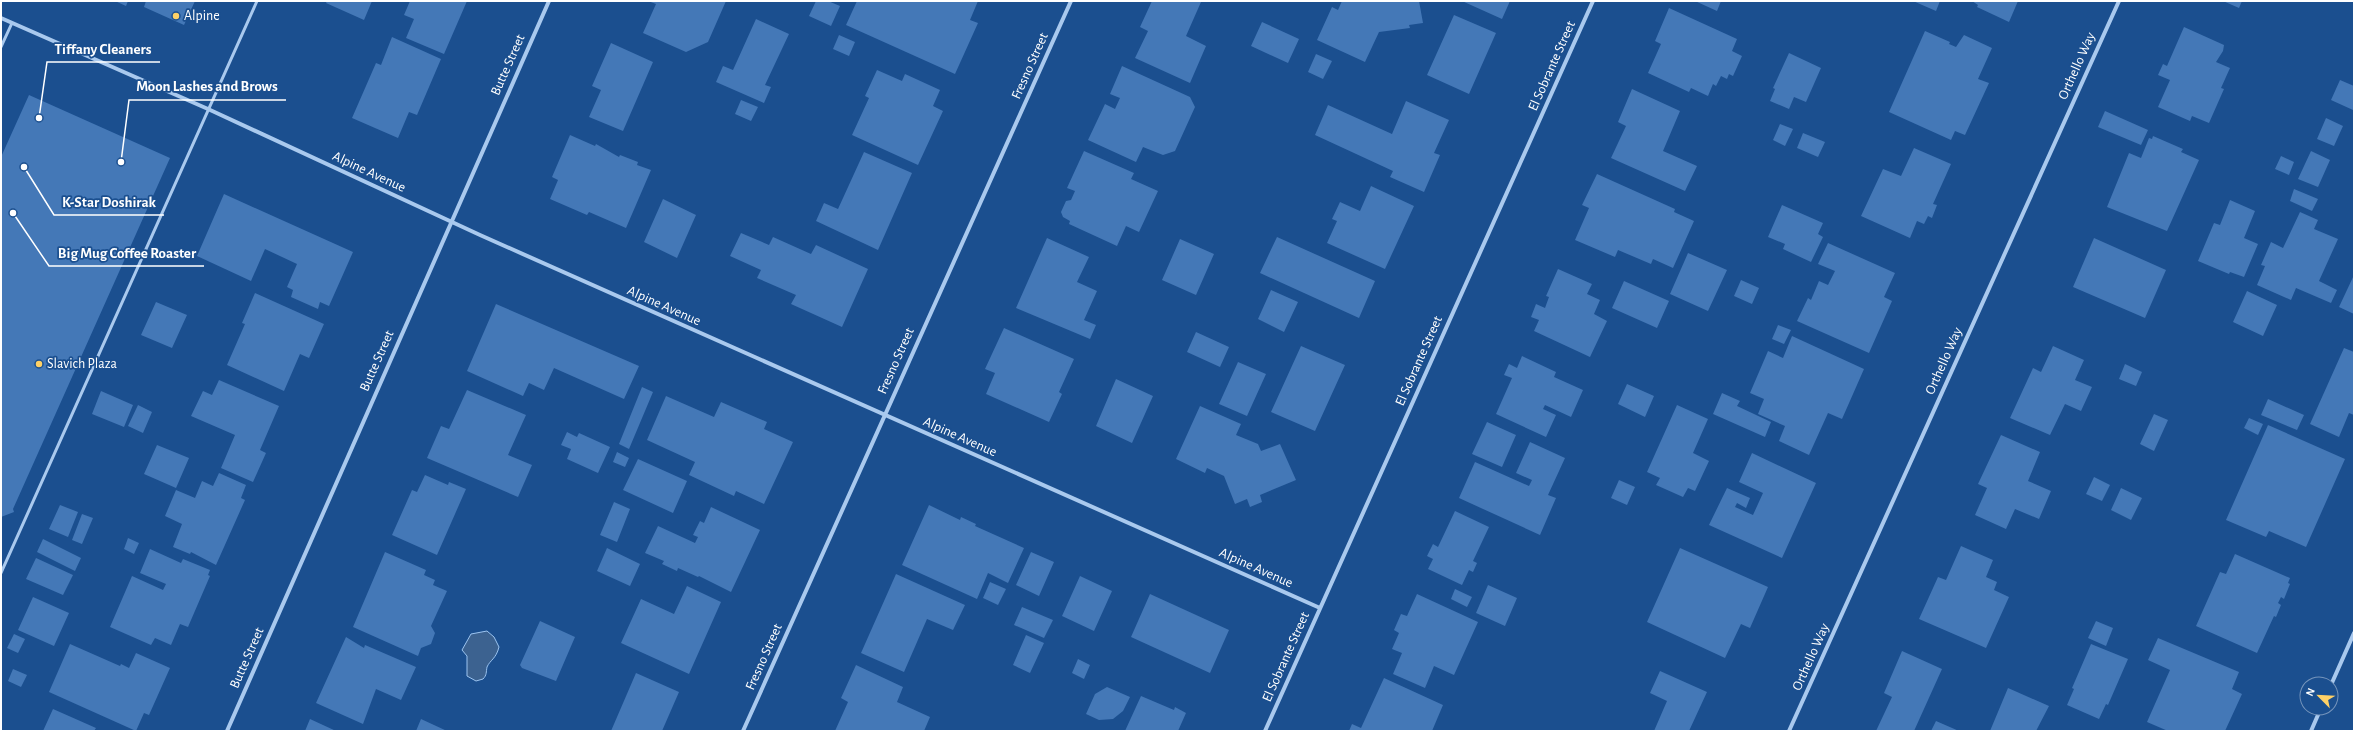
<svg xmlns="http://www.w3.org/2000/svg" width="2355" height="732" viewBox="0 0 2355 732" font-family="'Alegreya Sans',sans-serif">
<rect width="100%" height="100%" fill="#1b4f8f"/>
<path fill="#3c6290" stroke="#9cc4f0" d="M 487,631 L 494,637 L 499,647 C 496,659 490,660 487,667 C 486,672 487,675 483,679 L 476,681 L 467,676 L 467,656 L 462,650 L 471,634 Z"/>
<path fill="#4478b7" d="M 115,1 L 128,1 L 126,6 Z
M 146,1 L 195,1 L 184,25 L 144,7 Z
M 327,1 L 372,1 L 364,20 L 326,3 Z
M 410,1 L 467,1 L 444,54 L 406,38 L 414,19 L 404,15 Z
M 648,1 L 726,1 L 708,42 L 686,52 L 643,33 L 656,4 Z
M 816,1 L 828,1 L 840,6 L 831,26 L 809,16 Z
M 857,1 L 978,1 L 970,20 L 978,23 L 955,74 L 846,25 Z
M 1152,1 L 1201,2 L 1186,36 L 1206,46 L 1190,83 L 1135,58 L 1148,31 L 1140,27 Z
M 1342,1 L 1419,1 L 1423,23 L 1409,25 L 1410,28 L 1379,32 L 1365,62 L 1317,40 L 1332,7 L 1338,10 Z
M 1462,1 L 1510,1 L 1502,19 Z
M 1695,1 L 1721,1 L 1717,11 Z
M 1913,1 L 1940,1 L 1936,11 Z
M 1972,1 L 2018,1 L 2009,22 L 1977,7 L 1978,5 Z
M 2223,1 L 2242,1 L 2239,8 Z
M 1669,8 L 1737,39 L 1732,51 L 1742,56 L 1733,76 L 1729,74 L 1727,79 L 1721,76 L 1716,86 L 1713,84 L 1708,96 L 1691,88 L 1689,92 L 1648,73 L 1661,44 L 1655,41 Z
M 1454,15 L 1496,33 L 1469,94 L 1427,75 Z
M 756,19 L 789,34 L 765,85 L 771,87 L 764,103 L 716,82 L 723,66 L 733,70 Z
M 1262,22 L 1299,39 L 1288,63 L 1251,46 Z
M 2184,27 L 2224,45 L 2223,51 L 2216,62 L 2230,68 L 2221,88 L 2224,89 L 2209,123 L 2192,116 L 2190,121 L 2158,107 L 2170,80 L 2158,75 L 2163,64 L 2167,66 Z
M 1925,31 L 1950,42 L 1949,44 L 1956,47 L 1964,35 L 1992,48 L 1978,79 L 1989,83 L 1965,135 L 1955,131 L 1951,140 L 1889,112 Z
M 839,35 L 855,42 L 849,56 L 833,49 Z
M 392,37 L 441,59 L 417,115 L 409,112 L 398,138 L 352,118 L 376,63 L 381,65 Z
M 611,43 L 653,62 L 623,131 L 589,117 L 601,90 L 592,86 Z
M 1789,53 L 1821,68 L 1806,102 L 1794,97 L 1789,109 L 1770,101 L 1775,89 L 1773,88 Z
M 1316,54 L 1332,61 L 1323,79 L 1308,72 Z
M 1122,66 L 1190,97 L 1195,107 L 1175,151 L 1163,155 L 1143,147 L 1136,162 L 1088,140 L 1105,104 L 1115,109 L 1120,98 L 1110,94 Z
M 877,70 L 902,81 L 905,74 L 940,90 L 933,106 L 943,111 L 918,165 L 852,135 L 869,98 L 865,96 Z
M 2340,80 L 2354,86 L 2353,110 L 2331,100 Z
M 1632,89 L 1680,111 L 1663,151 L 1697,166 L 1685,191 L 1611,158 L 1626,126 L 1618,122 Z
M 29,95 L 170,158 L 13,509 L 14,512 L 1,517 L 1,157 Z
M 741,100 L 758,107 L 751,121 L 735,114 Z
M 1406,101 L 1449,120 L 1434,153 L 1440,155 L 1424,192 L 1390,177 L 1393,171 L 1315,135 L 1328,105 L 1392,134 Z
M 2105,111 L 2148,130 L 2141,145 L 2098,127 Z
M 2326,118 L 2343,126 L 2334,146 L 2317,139 Z
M 1780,124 L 1793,129 L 1785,146 L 1773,140 Z
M 1803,133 L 1825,142 L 1818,157 L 1797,148 Z
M 570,135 L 595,146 L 596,144 L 619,157 L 620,155 L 638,162 L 637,165 L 651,170 L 626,228 L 589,212 L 587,215 L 550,199 L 558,180 L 552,177 Z
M 2153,136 L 2183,149 L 2181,152 L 2199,160 L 2167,231 L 2107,207 L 2129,153 L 2141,158 L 2149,138 L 2152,139 Z
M 1914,148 L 1951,164 L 1933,204 L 1937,205 L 1932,218 L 1928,216 L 1924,224 L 1917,221 L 1910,238 L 1861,216 L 1883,169 L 1901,176 Z
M 1084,151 L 1134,173 L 1131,179 L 1158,191 L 1139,232 L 1126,226 L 1117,246 L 1069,224 L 1070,221 L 1063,217 L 1061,212 L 1066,201 L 1071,200 L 1075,191 L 1067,188 Z
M 2311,151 L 2330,160 L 2318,187 L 2298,179 Z
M 864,152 L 912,173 L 878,250 L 816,221 L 824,203 L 838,209 Z
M 2281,156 L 2294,162 L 2289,175 L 2275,169 Z
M 1597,174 L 1675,209 L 1674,212 L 1694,221 L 1673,268 L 1653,259 L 1651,264 L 1618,250 L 1615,257 L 1575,240 L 1589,208 L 1582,205 Z
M 1371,186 L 1414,206 L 1385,269 L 1327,243 L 1337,221 L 1332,219 L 1340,202 L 1360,211 Z
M 2294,189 L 2318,199 L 2312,211 L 2290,201 Z
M 224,194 L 353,252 L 329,306 L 320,302 L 318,309 L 291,297 L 293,290 L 287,287 L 297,264 L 265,249 L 251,281 L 197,256 Z
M 663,199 L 696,215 L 677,258 L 644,242 Z
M 2230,200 L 2255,211 L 2244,238 L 2258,244 L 2244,277 L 2230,272 L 2229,274 L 2198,261 L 2214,223 L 2220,225 Z
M 1782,205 L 1823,223 L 1818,234 L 1823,237 L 1811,262 L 1783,249 L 1785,244 L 1768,237 Z
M 2300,212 L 2318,220 L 2314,229 L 2338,239 L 2319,281 L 2337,290 L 2331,303 L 2296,288 L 2291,300 L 2257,285 L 2265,266 L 2261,265 L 2271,242 L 2283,248 Z
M 741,233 L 769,245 L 773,237 L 811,254 L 816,245 L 868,269 L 842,327 L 791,304 L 796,295 L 757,278 L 761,270 L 730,256 Z
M 1277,237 L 1375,281 L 1359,318 L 1260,273 Z
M 1047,238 L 1089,257 L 1077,282 L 1097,291 L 1084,320 L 1096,325 L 1090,339 L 1016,308 Z
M 2094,238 L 2166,270 L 2145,318 L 2073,287 Z
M 1180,239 L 1214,254 L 1196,295 L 1162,280 Z
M 1828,243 L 1895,273 L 1884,297 L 1892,301 L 1869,353 L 1797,321 L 1808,298 L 1811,300 L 1819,281 L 1828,285 L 1835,271 L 1818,264 Z
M 1688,253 L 1727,270 L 1708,311 L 1670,294 Z
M 1558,269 L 1592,284 L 1587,294 L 1600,300 L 1594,314 L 1607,321 L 1590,357 L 1534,331 L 1539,320 L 1531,317 L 1536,304 L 1545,308 L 1549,297 L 1546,296 Z
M 2354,275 L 2354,314 L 2339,307 Z
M 1741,280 L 1759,288 L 1752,304 L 1734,296 Z
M 1624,281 L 1669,301 L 1657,328 L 1612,308 Z
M 1271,290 L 1298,302 L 1284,332 L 1258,319 Z
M 2247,291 L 2277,305 L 2263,336 L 2233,322 Z
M 255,293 L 324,324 L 309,358 L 300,354 L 284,391 L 227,365 L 245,324 L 242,323 Z
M 156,302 L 187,315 L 172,348 L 141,335 Z
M 496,304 L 639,366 L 624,399 L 554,368 L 544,390 L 529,383 L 523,396 L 467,371 Z
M 1778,325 L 1791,330 L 1784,344 L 1772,339 Z
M 1004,328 L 1074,359 L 1059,392 L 1062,394 L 1049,422 L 986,394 L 995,373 L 985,369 Z
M 1196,332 L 1229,347 L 1220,367 L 1187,352 Z
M 1792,336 L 1864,369 L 1842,419 L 1828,413 L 1809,455 L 1779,441 L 1785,426 L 1758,414 L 1764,399 L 1750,393 L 1768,351 L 1783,358 Z
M 1301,346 L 1345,365 L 1315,431 L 1271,412 Z
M 2053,346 L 2084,360 L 2075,380 L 2092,387 L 2081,411 L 2065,404 L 2050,435 L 2010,418 L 2033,368 L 2041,372 Z
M 2344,348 L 2354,352 L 2354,415 L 2349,413 L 2339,437 L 2310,424 Z
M 1522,356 L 1556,372 L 1554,377 L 1583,390 L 1571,417 L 1545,405 L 1543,409 L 1556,415 L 1546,437 L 1496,414 L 1512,378 L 1504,375 L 1509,364 L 1517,368 Z
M 1238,362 L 1266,374 L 1247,416 L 1219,404 Z
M 2125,364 L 2142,372 L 2136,386 L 2119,379 Z
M 1116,379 L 1153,396 L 1132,443 L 1096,426 Z
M 219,380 L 279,406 L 260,450 L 266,453 L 253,482 L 221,468 L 235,435 L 191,416 L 203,391 L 212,395 Z
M 1627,384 L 1654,396 L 1645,417 L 1618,404 Z
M 642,387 L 653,392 L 629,449 L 619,444 Z
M 467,390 L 526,415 L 508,455 L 532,465 L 518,497 L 427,458 L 441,426 L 449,429 Z
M 101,391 L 133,405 L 124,427 L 92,414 Z
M 1722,393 L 1740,401 L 1737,406 L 1771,422 L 1765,437 L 1713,414 Z
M 666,396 L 714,417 L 721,402 L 767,422 L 764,429 L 793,442 L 764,504 L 736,491 L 734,496 L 689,475 L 695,462 L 647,440 Z
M 2268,399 L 2304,415 L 2297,430 L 2261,415 Z
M 138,405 L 152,412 L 143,433 L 128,426 Z
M 1677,405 L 1708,419 L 1693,453 L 1709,461 L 1695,491 L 1688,488 L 1683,497 L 1656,485 L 1660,478 L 1647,472 Z
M 1200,406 L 1241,424 L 1236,435 L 1258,444 L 1261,451 L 1280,444 L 1296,480 L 1260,495 L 1262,502 L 1250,507 L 1247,499 L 1235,504 L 1224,476 L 1207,468 L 1205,473 L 1176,459 Z
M 2154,414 L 2168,420 L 2154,451 L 2140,444 Z
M 2249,418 L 2263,424 L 2258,435 L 2244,428 Z
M 1487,422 L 1516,435 L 1502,467 L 1472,454 Z
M 2268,425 L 2345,459 L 2306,547 L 2269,531 L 2266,537 L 2226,520 Z
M 567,432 L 577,437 L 579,433 L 610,447 L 598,473 L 567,459 L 571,449 L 561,445 Z
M 2001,435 L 2040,452 L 2028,481 L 2051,491 L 2039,519 L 2015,509 L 2006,529 L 1975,515 L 1987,488 L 1978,484 Z
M 1530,442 L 1565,458 L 1548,495 L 1556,498 L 1540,535 L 1459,498 L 1475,462 L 1529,486 L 1532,480 L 1516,473 Z
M 157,445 L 189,458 L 176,488 L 144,474 Z
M 617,452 L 629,458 L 625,467 L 613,462 Z
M 1752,453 L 1816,483 L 1782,558 L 1709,525 L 1727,488 L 1750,498 L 1746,508 L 1737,503 L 1735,507 L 1753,515 L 1763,493 L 1739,482 Z
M 638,459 L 687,481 L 673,513 L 623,490 Z
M 219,473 L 246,485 L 241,498 L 245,500 L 216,565 L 191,552 L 190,554 L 173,547 L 182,524 L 165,516 L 176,490 L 195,498 L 202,481 L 213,486 Z
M 425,475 L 448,485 L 449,482 L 466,489 L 437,555 L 392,535 L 412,490 L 417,492 Z
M 2094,477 L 2110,485 L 2102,501 L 2086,494 Z
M 1619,480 L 1635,487 L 1627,505 L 1611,498 Z
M 2121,488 L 2142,498 L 2131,520 L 2111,510 Z
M 614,502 L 630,509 L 617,542 L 600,535 Z
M 60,505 L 78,512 L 68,537 L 49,529 Z
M 929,505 L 960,520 L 961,517 L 976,524 L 975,526 L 1024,548 L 1008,583 L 988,573 L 977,599 L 902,565 Z
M 711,507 L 760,530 L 731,592 L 699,576 L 698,577 L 678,568 L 677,571 L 662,564 L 664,561 L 645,553 L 658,526 L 695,543 L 698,537 L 693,535 L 700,521 L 704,523 Z
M 1455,511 L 1489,527 L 1473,561 L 1477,563 L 1473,572 L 1469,570 L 1462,585 L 1428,569 L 1433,559 L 1427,556 L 1433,544 L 1438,547 Z
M 82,514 L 93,518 L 82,544 L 72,540 Z
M 128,538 L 139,543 L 134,554 L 124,549 Z
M 43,539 L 81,558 L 75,571 L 37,552 Z
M 1961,546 L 1993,560 L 1986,577 L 1997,582 L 1994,590 L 2009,597 L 1986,648 L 1919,619 L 1938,577 L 1946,580 Z
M 607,548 L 640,564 L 630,586 L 597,571 Z
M 1680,548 L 1768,587 L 1750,628 L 1741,624 L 1725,658 L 1647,622 Z
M 150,549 L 181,563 L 183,559 L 210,570 L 208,575 L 210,576 L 188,627 L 180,624 L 171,645 L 155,638 L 151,645 L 110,627 L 132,576 L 163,590 L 166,584 L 140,573 Z
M 385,552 L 426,570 L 424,575 L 435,580 L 433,585 L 447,591 L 431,626 L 435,633 L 431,644 L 421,648 L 418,656 L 353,627 Z
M 1031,552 L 1054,562 L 1039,596 L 1016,585 Z
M 2235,554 L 2290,578 L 2288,583 L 2290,584 L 2284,599 L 2281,597 L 2278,603 L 2281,605 L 2276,617 L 2274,616 L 2257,653 L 2196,626 L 2220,572 L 2226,574 Z
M 36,558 L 73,575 L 63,595 L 26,579 Z
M 896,574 L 965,605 L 953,630 L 927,619 L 904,672 L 861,653 Z
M 1080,576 L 1112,591 L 1094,631 L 1062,616 Z
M 990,582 L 1006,589 L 998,605 L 983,598 Z
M 1488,585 L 1517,598 L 1505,626 L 1476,613 Z
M 687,586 L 721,602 L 689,674 L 621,643 L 641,599 L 674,614 Z
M 1455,589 L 1472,597 L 1467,607 L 1451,599 Z
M 1150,594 L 1229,630 L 1210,673 L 1131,637 Z
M 1417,594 L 1478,622 L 1454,675 L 1434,666 L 1425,688 L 1393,674 L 1402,653 L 1392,649 L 1399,633 L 1394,630 L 1401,614 L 1407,616 Z
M 33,597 L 69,613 L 54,646 L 18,630 Z
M 1022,607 L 1053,620 L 1044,638 L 1014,625 Z
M 540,621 L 575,637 L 556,681 L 522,668 L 520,665 Z
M 2096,621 L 2113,628 L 2106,646 L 2088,638 Z
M 14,634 L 25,639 L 18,653 L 7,648 Z
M 1026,635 L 1044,643 L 1030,673 L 1013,665 Z
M 346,637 L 364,648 L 365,645 L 416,667 L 401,700 L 376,689 L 363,724 L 316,703 Z
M 2158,638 L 2239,672 L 2232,689 L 2242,694 L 2225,731 L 2168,731 L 2147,722 L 2170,670 L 2148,660 Z
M 70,644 L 120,666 L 121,664 L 129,668 L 136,653 L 170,668 L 149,715 L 144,713 L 136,731 L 49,692 Z
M 2091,644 L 2128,659 L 2108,705 L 2106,704 L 2099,719 L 2067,705 L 2074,689 L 2072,688 Z
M 1902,651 L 1942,669 L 1914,731 L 1876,731 L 1892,697 L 1884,693 Z
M 1078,659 L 1090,665 L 1084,679 L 1072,673 Z
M 856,665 L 903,687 L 897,702 L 930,717 L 924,731 L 835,731 L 848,702 L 841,698 Z
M 13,669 L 27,675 L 21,687 L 8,681 Z
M 1660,671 L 1707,692 L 1689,731 L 1654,731 L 1667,701 L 1650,693 Z
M 636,673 L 679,692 L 662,731 L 611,731 Z
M 1384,678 L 1443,705 L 1432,731 L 1349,731 L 1352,724 L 1361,728 Z
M 1107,687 L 1130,697 L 1123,711 L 1113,719 L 1099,720 L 1086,714 L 1095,694 Z
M 2008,688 L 2049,706 L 2036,731 L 1990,731 Z
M 1141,696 L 1174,710 L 1175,707 L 1186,713 L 1178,731 L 1125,731 Z
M 53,709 L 96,728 L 94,731 L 43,731 Z
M 310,719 L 336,731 L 305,731 Z
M 421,719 L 447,731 L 416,731 Z
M 1936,721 L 1959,731 L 1931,731 Z"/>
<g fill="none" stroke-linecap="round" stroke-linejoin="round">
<path stroke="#a9c9ee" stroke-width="3" d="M 1,47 L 12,23
M 1,573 L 257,1"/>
<path stroke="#a9c9ee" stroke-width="4" d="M 1,18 L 208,109 L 480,235 L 1320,608
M 2331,685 L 2354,633
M 227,731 L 549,1
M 743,731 L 1071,1
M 1265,731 L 1593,1
M 1789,731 L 2119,1
M 2311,731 L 2321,708"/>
</g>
<g fill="#ffd166" stroke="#1b4f8f" stroke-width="1.5">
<circle cx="176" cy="16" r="4"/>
<circle cx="39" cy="364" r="4"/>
</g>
<g text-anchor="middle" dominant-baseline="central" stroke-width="3.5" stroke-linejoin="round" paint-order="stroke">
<g font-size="14" fill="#fff" stroke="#1b4f8f" text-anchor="start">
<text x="184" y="16">Alpine</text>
<text x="47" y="364">Slavich Plaza</text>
</g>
<g font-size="14" fill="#fff" stroke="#1b4f8f">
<text transform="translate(508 65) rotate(-66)">Butte Street</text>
<text transform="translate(1030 66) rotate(-66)">Fresno Street</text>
<text transform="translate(1552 66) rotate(-66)">El Sobrante Street</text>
<text transform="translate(2077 66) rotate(-66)">Orthello Way</text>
<text transform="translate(369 172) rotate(25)">Alpine Avenue</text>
<text transform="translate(664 306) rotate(24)">Alpine Avenue</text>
<text transform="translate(377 361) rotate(-66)">Butte Street</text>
<text transform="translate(896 361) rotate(-66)">Fresno Street</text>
<text transform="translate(1419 361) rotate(-66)">El Sobrante Street</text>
<text transform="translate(1944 361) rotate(-66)">Orthello Way</text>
<text transform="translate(960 437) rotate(24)">Alpine Avenue</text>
<text transform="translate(1256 568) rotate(24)">Alpine Avenue</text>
<text transform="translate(764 657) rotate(-66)">Fresno Street</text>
<text transform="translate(1286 657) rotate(-66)">El Sobrante Street</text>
<text transform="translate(1811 657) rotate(-66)">Orthello Way</text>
<text transform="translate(247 658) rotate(-66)">Butte Street</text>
</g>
</g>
<path fill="none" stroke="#fff" stroke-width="1.5" d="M39 118L47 62H160M121 162L129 100H286M24 167L54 215H164M13 213L49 266H204"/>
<g fill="#fff" stroke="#1b4f8f" stroke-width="1.5">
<circle cx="39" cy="118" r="4"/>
<circle cx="121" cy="162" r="4"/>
<circle cx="24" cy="167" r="4"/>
<circle cx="13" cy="213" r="4"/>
</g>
<g font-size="15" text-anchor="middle" font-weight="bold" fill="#fff" stroke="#1b4f8f" stroke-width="3.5" stroke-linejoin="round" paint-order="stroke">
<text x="103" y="54">Tiffany Cleaners</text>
<text x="207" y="91">Moon Lashes and Brows</text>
<text x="109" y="207">K-Star Doshirak</text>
<text x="127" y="258">Big Mug Coffee Roaster</text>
</g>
<rect width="2355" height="732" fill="none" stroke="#ffffff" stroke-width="4"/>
<g transform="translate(2319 696) rotate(294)"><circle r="19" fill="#1b4f8f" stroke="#7695bc"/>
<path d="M0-3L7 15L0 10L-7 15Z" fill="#ffd166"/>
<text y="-6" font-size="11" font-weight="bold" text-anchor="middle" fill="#ffffff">N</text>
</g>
</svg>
